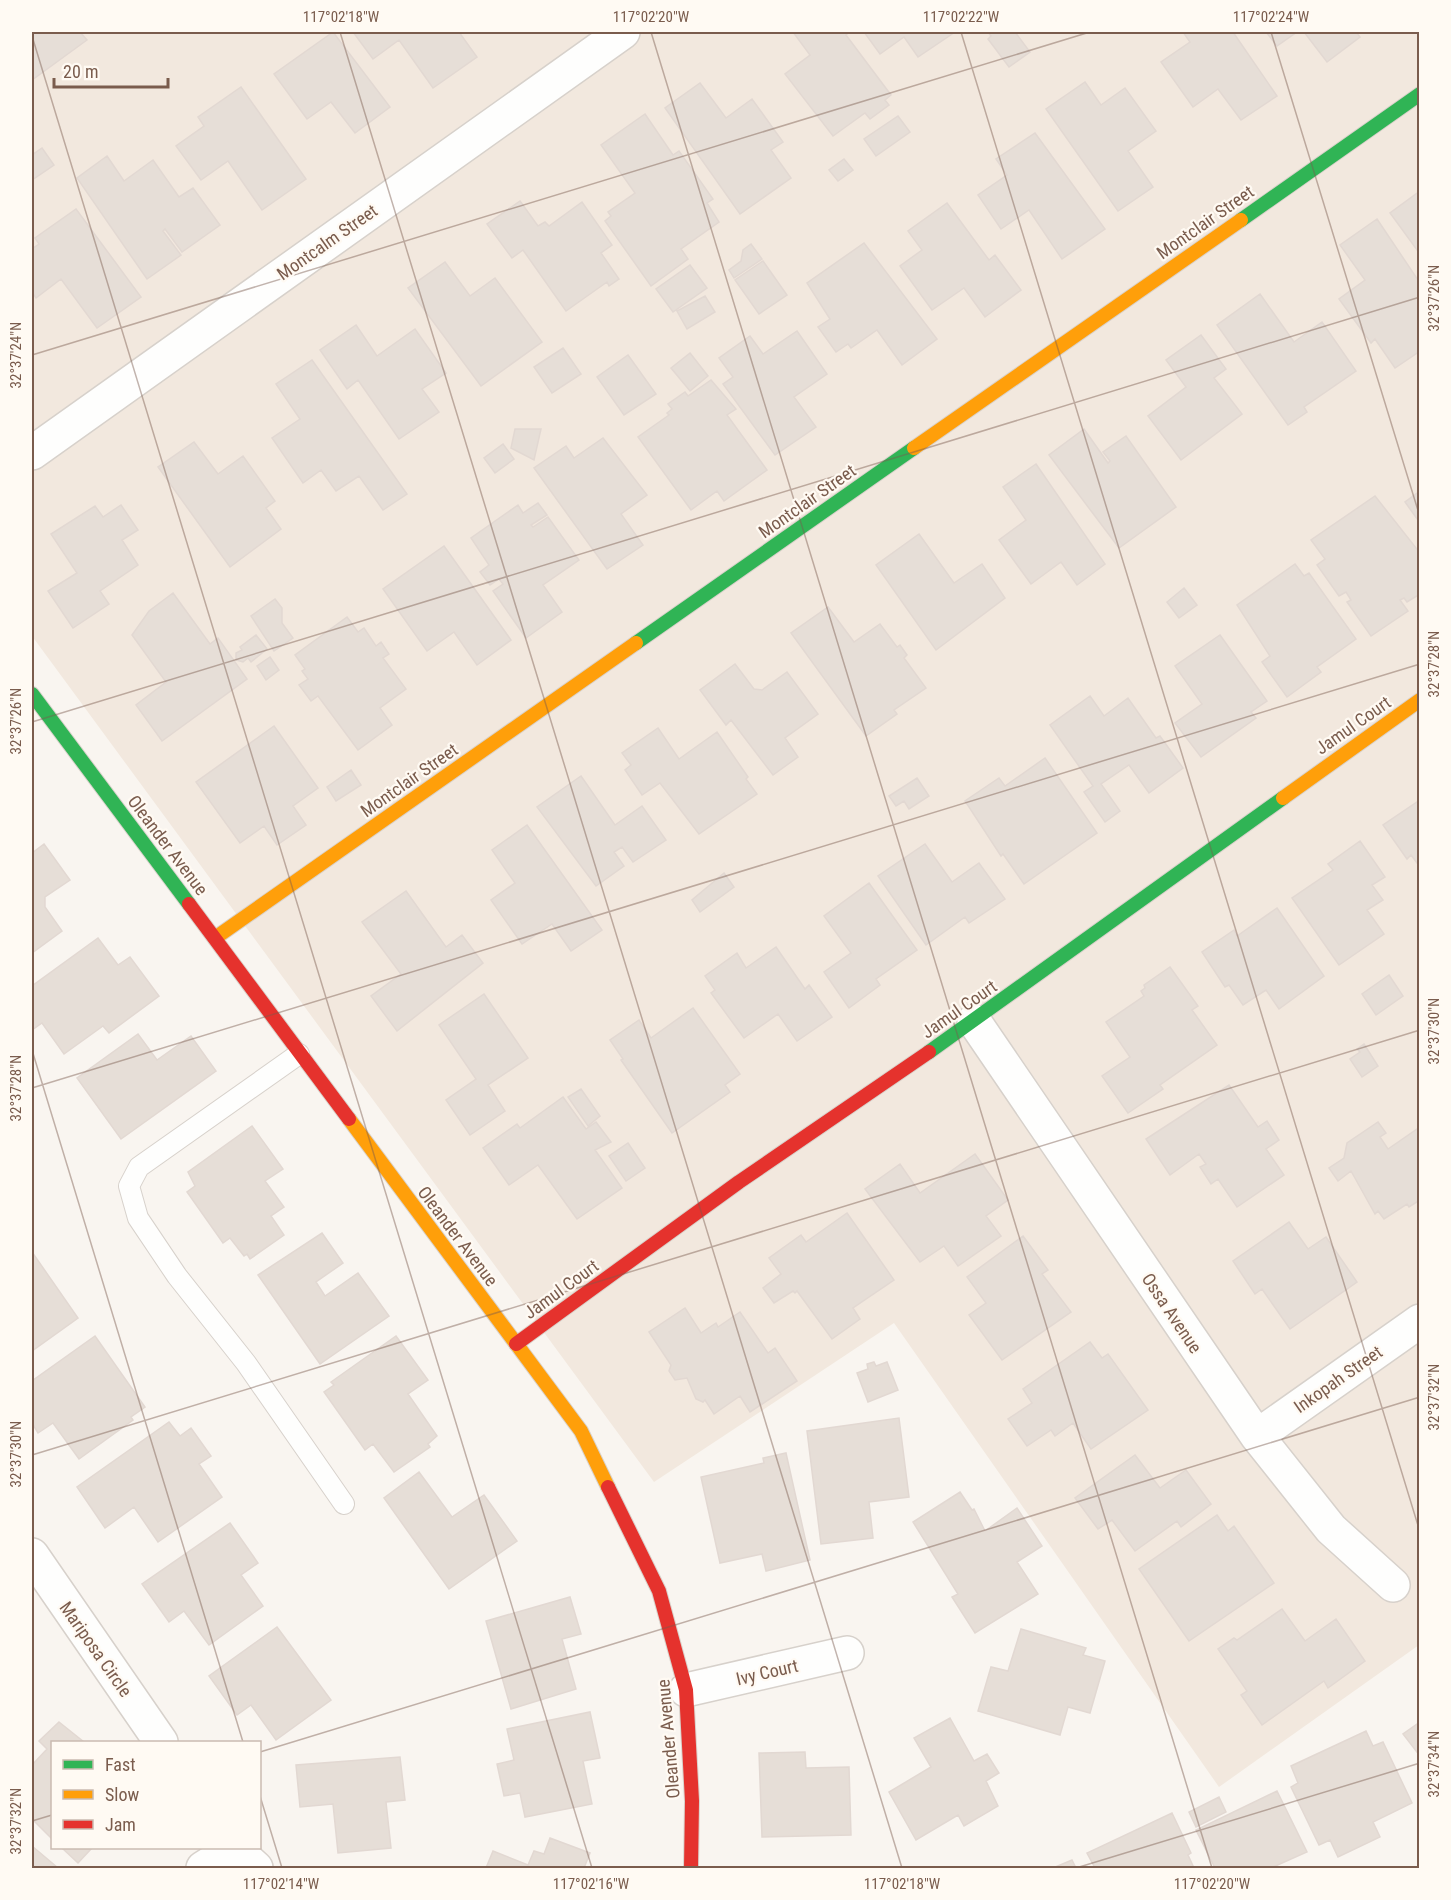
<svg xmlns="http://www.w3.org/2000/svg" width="1451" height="1900" viewBox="0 0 1451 1900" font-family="'Roboto Condensed',sans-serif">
<rect width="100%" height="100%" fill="#f9f5f0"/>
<path fill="#f2e8de" d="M 32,32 L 1419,32 L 1419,1645 L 1219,1787 L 894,1323 L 654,1482 L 32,636 Z"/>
<path fill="#e6ded7" stroke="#e2d8d2" stroke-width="1.5" d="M 32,32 L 80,32 L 87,40 L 32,80 Z
M 333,32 L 390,107 L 355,133 L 331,102 L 307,119 L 274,74 Z
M 353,32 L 459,32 L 477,57 L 433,88 L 399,40 L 373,59 Z
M 793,32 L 849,32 L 846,35 L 891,95 L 885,100 L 889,105 L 870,119 L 865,113 L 833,136 L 785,74 L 810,55 Z
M 864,32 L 955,32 L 918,57 L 904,37 L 880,54 Z
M 988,32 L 1015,32 L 1030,52 L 1009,67 L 988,39 L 991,36 Z
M 1183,32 L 1233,32 L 1277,96 L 1241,120 L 1218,89 L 1193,107 L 1161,62 L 1190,42 Z
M 1266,32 L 1297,32 L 1277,46 Z
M 1304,32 L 1356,32 L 1360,37 L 1327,62 Z
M 1085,82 L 1101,105 L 1125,88 L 1156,131 L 1128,151 L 1153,187 L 1118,211 L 1046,109 Z
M 700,83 L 726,118 L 752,99 L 783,142 L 771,150 L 791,178 L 740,214 L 665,108 Z
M 241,87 L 306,179 L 262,210 L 228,161 L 201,180 L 176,146 L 204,126 L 198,117 Z
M 645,114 L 673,155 L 679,151 L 713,199 L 707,203 L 719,222 L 681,249 L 688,259 L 651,286 L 605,221 L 611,216 L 608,212 L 635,193 L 601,145 Z
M 898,116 L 910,132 L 876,156 L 864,139 Z
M 1035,133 L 1105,229 L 1062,259 L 1029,210 L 1001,229 L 978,195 L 1007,175 L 996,159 Z
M 42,148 L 54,165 L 32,180 L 32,155 Z
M 107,156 L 124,181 L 153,160 L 179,197 L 193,188 L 220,225 L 182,252 L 165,229 L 163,231 L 181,255 L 147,279 L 77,178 Z
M 844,159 L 853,170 L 838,181 L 829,170 Z
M 1420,191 L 1420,254 L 1390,213 Z
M 520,201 L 538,226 L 545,222 L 549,226 L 582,202 L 612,245 L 601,253 L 619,279 L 609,286 L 607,282 L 566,311 L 523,250 L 512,258 L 487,224 Z
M 947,203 L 989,260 L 995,255 L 1021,290 L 985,317 L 964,288 L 932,310 L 900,266 L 922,250 L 908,231 Z
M 76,209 L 141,297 L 97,328 L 61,279 L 36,298 L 32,292 L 32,249 L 39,244 L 35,238 Z
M 1377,219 L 1420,283 L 1420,351 L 1395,368 L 1375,339 L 1371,343 L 1339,299 L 1365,280 L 1340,245 Z
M 864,243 L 937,339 L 902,365 L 877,330 L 851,348 L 848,344 L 836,352 L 818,327 L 830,319 L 807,283 Z
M 751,244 L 762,259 L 734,278 L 729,270 L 741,261 L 743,250 Z
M 763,261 L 787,295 L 759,314 L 735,280 Z
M 445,262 L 470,296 L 495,278 L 542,342 L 481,386 L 408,288 Z
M 690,265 L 707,288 L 673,312 L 656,289 Z
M 1260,294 L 1294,342 L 1322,322 L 1356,371 L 1304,407 L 1307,412 L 1288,425 L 1217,325 Z
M 705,296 L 715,312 L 687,329 L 677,311 Z
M 356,325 L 377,356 L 415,329 L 446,373 L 422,389 L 439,412 L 399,439 L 358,380 L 347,389 L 320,350 Z
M 797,331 L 827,374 L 794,397 L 816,427 L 775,455 L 723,384 L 733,377 L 719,358 L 750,336 L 763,354 Z
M 1201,335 L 1226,369 L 1214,378 L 1242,414 L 1181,460 L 1148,416 L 1186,387 L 1166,360 Z
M 563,348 L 581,374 L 552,393 L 534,367 Z
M 690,353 L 708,376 L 690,391 L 671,368 Z
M 628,355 L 656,394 L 624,415 L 597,377 Z
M 312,360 L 407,494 L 383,510 L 359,476 L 336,491 L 321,470 L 303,483 L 272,438 L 300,419 L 276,384 Z
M 711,380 L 736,409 L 727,415 L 767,470 L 724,501 L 717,491 L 691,510 L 638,437 L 669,415 L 667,413 L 672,409 L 668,404 L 685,392 L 688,396 Z
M 515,429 L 541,429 L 534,460 L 511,448 Z
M 1084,429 L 1108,463 L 1110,461 L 1103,452 L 1126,436 L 1176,507 L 1119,548 L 1049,455 Z
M 603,438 L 647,495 L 621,514 L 643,545 L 607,569 L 534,468 L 566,446 L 574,458 Z
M 194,442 L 218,474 L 243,456 L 275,501 L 266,508 L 281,529 L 230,567 L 158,467 Z
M 503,444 L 514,459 L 495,473 L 484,458 Z
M 1036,464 L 1105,564 L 1077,585 L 1061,562 L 1031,584 L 999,540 L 1026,520 L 1003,487 Z
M 1420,491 L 1420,523 L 1405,502 Z
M 1375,496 L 1420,553 L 1420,594 L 1407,602 L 1404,598 L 1400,600 L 1408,611 L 1371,636 L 1347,602 L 1351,600 L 1346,592 L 1339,596 L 1317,565 L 1325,559 L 1311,540 Z
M 538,503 L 547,515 L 531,525 L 533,527 L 548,517 L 579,560 L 543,585 L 562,612 L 526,638 L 493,591 L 503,584 L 499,579 L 490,585 L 480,572 L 489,565 L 471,538 L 518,505 L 523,513 Z
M 121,505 L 138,530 L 122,540 L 138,565 L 100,591 L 109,604 L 73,628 L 48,591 L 77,573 L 51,534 L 95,506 L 103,517 Z
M 919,534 L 954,583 L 982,564 L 1005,598 L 936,650 L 876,565 Z
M 444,546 L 511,640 L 477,665 L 454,632 L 427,651 L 383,589 Z
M 1295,564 L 1304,576 L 1309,573 L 1356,639 L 1317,667 L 1321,672 L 1287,697 L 1262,662 L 1270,656 L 1237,605 Z
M 1184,588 L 1197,605 L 1179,618 L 1167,602 Z
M 173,593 L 210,644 L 218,638 L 247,679 L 162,741 L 136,705 L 166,682 L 132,635 L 149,611 Z
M 275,599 L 282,608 L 282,623 L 293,638 L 274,651 L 251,616 Z
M 828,607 L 854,642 L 880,624 L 897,647 L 900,645 L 907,655 L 904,658 L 926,688 L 894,710 L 897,714 L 866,736 L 791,633 Z
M 347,617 L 358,632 L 364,628 L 376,646 L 381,642 L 389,654 L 383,658 L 406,689 L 380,708 L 392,725 L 358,750 L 318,696 L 311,701 L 299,685 L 308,679 L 302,671 L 305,669 L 295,655 Z
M 256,635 L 267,649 L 251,662 L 248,658 L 243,662 L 236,660 L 236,653 L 242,650 L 240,647 Z
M 1220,635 L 1267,701 L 1251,712 L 1256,718 L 1201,757 L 1175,723 L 1202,704 L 1175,666 Z
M 270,657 L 279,670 L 266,680 L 257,666 Z
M 735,664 L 754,689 L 762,690 L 787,672 L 818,714 L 785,738 L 798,757 L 773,775 L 731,720 L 726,725 L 700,690 Z
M 1090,696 L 1104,716 L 1128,698 L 1156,738 L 1160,736 L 1183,768 L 1149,793 L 1129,765 L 1101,784 L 1120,811 L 1105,822 L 1084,792 L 1093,786 L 1050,725 Z
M 274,726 L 318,788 L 293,806 L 306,825 L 277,845 L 264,826 L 240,843 L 196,782 Z
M 658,728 L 679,759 L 717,732 L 748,777 L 746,779 L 757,794 L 699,834 L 660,783 L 642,795 L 625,770 L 631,765 L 622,753 Z
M 1045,758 L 1097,833 L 1024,884 L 1003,854 L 1001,856 L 965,801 L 999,778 L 1005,786 Z
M 351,770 L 361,785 L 336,801 L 327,787 Z
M 581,776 L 615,825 L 642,806 L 666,840 L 633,862 L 622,847 L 614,852 L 624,866 L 596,886 L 537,807 Z
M 917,778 L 929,796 L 909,809 L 904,801 L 896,806 L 889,796 Z
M 1420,800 L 1420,867 L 1411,855 L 1407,859 L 1383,825 Z
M 527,825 L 602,930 L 571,951 L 552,924 L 522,944 L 491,900 L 515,883 L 492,850 Z
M 1360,841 L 1385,877 L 1372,885 L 1383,900 L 1367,910 L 1384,934 L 1339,965 L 1292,898 L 1333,870 L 1328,864 Z
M 44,844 L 70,880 L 45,897 L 45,907 L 62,931 L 32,953 L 32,853 Z
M 925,844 L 952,882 L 979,863 L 1005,899 L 969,923 L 965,917 L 926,945 L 878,876 Z
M 724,873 L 734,887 L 700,912 L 692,900 Z
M 869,883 L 917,950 L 876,979 L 880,985 L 849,1008 L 824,972 L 851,953 L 824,916 Z
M 406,891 L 446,947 L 462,935 L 483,963 L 397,1031 L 371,996 L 401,974 L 362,922 Z
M 1277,908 L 1324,976 L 1279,1009 L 1266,990 L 1243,1005 L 1229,985 L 1225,987 L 1202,952 L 1234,930 L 1237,936 Z
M 98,938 L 118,965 L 130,957 L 159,996 L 109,1033 L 103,1026 L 64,1054 L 42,1023 L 32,1030 L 32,986 Z
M 776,947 L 805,989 L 809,985 L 832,1017 L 797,1041 L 778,1014 L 744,1038 L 711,993 L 715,990 L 705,976 L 737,953 L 746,968 Z
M 1170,967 L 1198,1006 L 1192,1010 L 1217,1045 L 1160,1085 L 1163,1089 L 1128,1113 L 1102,1076 L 1130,1057 L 1106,1022 L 1144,996 L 1141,991 L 1145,988 L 1144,985 Z
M 1389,975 L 1403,996 L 1376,1015 L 1362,994 Z
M 484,994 L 528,1058 L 488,1085 L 505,1111 L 470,1135 L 446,1100 L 476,1079 L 439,1025 Z
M 693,1008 L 740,1074 L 725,1085 L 730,1092 L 672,1133 L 621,1060 L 623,1059 L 610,1040 L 639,1020 L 651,1038 Z
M 138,1034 L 157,1060 L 191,1036 L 216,1071 L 121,1139 L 77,1078 Z
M 1364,1044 L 1378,1066 L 1362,1077 L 1350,1059 L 1360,1052 L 1357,1049 Z
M 1229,1085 L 1258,1127 L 1267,1121 L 1279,1140 L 1266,1149 L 1284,1175 L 1237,1207 L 1218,1179 L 1211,1184 L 1200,1167 L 1206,1164 L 1199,1154 L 1170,1175 L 1146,1139 Z
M 581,1089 L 600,1116 L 588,1126 L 568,1097 Z
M 563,1097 L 586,1129 L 596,1122 L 611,1142 L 595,1150 L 622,1188 L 577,1219 L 538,1165 L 509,1185 L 483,1148 L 517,1124 L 520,1128 Z
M 1378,1122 L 1386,1133 L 1380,1137 L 1388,1149 L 1420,1127 L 1420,1200 L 1409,1207 L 1407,1204 L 1384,1219 L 1378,1211 L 1375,1214 L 1351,1171 L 1338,1181 L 1329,1168 L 1344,1158 L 1347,1143 Z
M 252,1126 L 283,1169 L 265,1181 L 284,1207 L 271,1216 L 284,1235 L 250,1259 L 247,1254 L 244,1256 L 230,1238 L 223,1243 L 187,1192 L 195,1186 L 188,1172 Z
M 628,1143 L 645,1168 L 626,1181 L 609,1156 Z
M 975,1154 L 1008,1200 L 986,1216 L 1001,1236 L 958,1266 L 944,1246 L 920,1262 L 865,1189 L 900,1164 L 920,1193 Z
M 847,1213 L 894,1280 L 853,1308 L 860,1319 L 832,1339 L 797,1291 L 795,1293 L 793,1291 L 774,1303 L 763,1288 L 781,1274 L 769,1258 L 801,1235 L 806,1242 Z
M 1289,1222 L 1308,1249 L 1326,1237 L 1357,1282 L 1290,1329 L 1262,1289 L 1255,1294 L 1233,1261 Z
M 322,1233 L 343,1263 L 316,1282 L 325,1296 L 358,1273 L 389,1316 L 320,1364 L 258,1275 Z
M 1023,1236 L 1048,1270 L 1042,1274 L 1071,1312 L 1002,1360 L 969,1315 L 986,1303 L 967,1277 Z
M 32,1252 L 78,1318 L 32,1351 Z
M 685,1308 L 701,1333 L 716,1323 L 718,1327 L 740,1312 L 768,1353 L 775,1348 L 797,1381 L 750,1412 L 740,1396 L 714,1414 L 705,1400 L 703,1402 L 696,1399 L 687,1378 L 675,1380 L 669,1371 L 671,1365 L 649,1332 Z
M 95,1336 L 145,1407 L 131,1417 L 133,1420 L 79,1459 L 53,1423 L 38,1433 L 32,1423 L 32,1381 Z
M 396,1336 L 428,1380 L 408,1394 L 437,1436 L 428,1444 L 430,1447 L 394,1472 L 373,1444 L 365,1450 L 324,1392 L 334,1385 L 331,1382 Z
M 1090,1342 L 1102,1358 L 1108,1354 L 1148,1410 L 1091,1449 L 1073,1423 L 1055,1436 L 1051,1430 L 1027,1446 L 1008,1419 L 1032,1403 L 1023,1389 Z
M 874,1362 L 876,1366 L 887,1362 L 898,1390 L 868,1402 L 857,1373 L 868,1369 L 867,1364 Z
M 899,1418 L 909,1497 L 869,1502 L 873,1538 L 821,1544 L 807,1431 Z
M 169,1422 L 180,1436 L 191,1428 L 211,1456 L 199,1464 L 222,1497 L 158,1542 L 134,1507 L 105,1528 L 77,1487 Z
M 786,1453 L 810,1560 L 766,1571 L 762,1554 L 720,1563 L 701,1477 L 764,1463 L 763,1458 Z
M 1135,1455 L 1160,1488 L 1186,1470 L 1211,1504 L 1181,1527 L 1177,1521 L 1135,1551 L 1112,1520 L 1098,1529 L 1075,1498 Z
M 419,1472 L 452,1517 L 484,1495 L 517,1541 L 449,1589 L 384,1498 Z
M 960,1492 L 972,1510 L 974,1509 L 985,1531 L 1017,1508 L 1042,1546 L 1017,1562 L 1038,1594 L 975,1633 L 952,1597 L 958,1594 L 913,1522 Z
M 1217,1515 L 1228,1531 L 1234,1526 L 1274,1583 L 1189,1641 L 1139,1569 Z
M 230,1523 L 258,1563 L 241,1575 L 263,1606 L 209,1645 L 184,1611 L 169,1622 L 142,1584 Z
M 570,1597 L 581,1634 L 562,1639 L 576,1689 L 511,1709 L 486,1621 Z
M 1282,1609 L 1305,1641 L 1336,1619 L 1365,1661 L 1328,1688 L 1324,1681 L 1262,1725 L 1241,1695 L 1247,1691 L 1218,1649 L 1234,1638 L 1237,1640 Z
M 277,1627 L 331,1700 L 276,1740 L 251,1705 L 237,1715 L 209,1676 Z
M 1021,1629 L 1086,1648 L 1083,1655 L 1105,1661 L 1090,1713 L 1068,1707 L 1060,1735 L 978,1711 L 991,1667 L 1008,1671 Z
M 590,1712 L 600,1758 L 583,1761 L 592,1804 L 525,1817 L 520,1793 L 504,1796 L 497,1764 L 514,1760 L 507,1729 Z
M 950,1718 L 974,1761 L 987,1754 L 999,1773 L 986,1781 L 998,1806 L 964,1826 L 958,1815 L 916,1840 L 889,1792 L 931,1767 L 914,1738 Z
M 59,1722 L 84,1742 L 52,1742 L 52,1839 L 32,1819 L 32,1765 L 47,1749 L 39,1741 Z
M 1420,1722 L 1420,1756 L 1403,1734 Z
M 1366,1731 L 1373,1746 L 1383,1742 L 1412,1803 L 1373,1822 L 1380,1837 L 1338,1857 L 1330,1840 L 1319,1845 L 1291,1787 L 1298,1783 L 1291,1766 Z
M 805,1752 L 806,1768 L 849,1767 L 851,1835 L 762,1837 L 759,1753 Z
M 400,1757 L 405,1800 L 386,1802 L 391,1848 L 338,1853 L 333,1804 L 300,1807 L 296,1765 Z
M 1277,1791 L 1307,1852 L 1271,1868 L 1215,1868 L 1196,1830 Z
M 1219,1797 L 1226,1812 L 1196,1827 L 1189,1812 Z
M 1172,1813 L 1191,1853 L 1188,1855 L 1194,1868 L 1095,1868 L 1087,1853 Z
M 550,1838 L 590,1853 L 584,1868 L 486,1868 L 493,1851 L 528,1865 L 534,1851 L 544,1854 Z
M 32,1846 L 58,1868 L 32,1868 Z
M 62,1848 L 92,1848 L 78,1863 Z
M 1072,1860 L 1076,1868 L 1053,1868 Z"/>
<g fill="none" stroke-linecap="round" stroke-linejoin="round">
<g stroke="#d7d1cb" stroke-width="22">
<path id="lane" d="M 299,1054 L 139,1167 L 129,1186 L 138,1218 L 177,1276 L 246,1363 L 344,1504"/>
</g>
<g stroke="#d7d1cb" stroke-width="36">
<path id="street" d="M 32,453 L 623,32
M 974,1021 L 1257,1436 L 1331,1529 L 1393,1585
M 1257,1436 L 1420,1321
M 32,1555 L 161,1742
M 686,1690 L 847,1653
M 234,1848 L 256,1868
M 203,1868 L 235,1848"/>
</g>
<g stroke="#d9d2cb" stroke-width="16">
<path id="fast" d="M 1241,220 L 1420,94
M 636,643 L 914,448
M 32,694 L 189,904
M 929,1052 L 1283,798"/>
</g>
<g stroke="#d9d2cb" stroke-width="16">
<path id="slow" d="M 914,448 L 1241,220
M 1283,798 L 1420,700
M 215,938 L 636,643
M 349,1119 L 581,1431 L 608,1487"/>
</g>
<g stroke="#d9d2cb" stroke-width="16">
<path id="jam" d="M 189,904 L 349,1119
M 516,1344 L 739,1182 L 929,1052
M 608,1487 L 659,1591 L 686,1690 L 692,1801 L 691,1868"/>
</g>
<use href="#lane" stroke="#fefefd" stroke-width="20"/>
<use href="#street" stroke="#fefefd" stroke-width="33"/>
<use href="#fast" stroke="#30b455" stroke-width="14"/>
<use href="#slow" stroke="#ff9f0a" stroke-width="14"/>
<use href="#jam" stroke="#e5322d" stroke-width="14"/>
</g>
<path fill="none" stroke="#7a5c4d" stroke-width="1.5" stroke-opacity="0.45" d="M 340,32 L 902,1868M 651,32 L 1212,1868M 961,32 L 1420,1532M 1271,32 L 1420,517M 32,36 L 592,1868M 32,355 L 1090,32M 32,722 L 1420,297M 32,1050 L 243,1742M 32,1088 L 1420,664M 32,1455 L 1420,1030M 260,1752 L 1420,1397M 260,1796 L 282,1868M 32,1821 L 52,1815M 1076,1868 L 1420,1763"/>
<g text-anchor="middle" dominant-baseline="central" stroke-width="4.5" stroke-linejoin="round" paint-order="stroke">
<g font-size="18" fill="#7a5c4d" stroke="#fffaf3">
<text transform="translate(1205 222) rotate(-35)">Montclair Street</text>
<text transform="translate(327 242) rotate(-35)">Montcalm Street</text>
<text transform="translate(807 501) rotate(-35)">Montclair Street</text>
<text transform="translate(1353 725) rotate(-35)">Jamul Court</text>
<text transform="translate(409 780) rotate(-35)">Montclair Street</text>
<text transform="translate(168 845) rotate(53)">Oleander Avenue</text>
<text transform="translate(959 1009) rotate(-35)">Jamul Court</text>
<text transform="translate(458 1236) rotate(53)">Oleander Avenue</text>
<text transform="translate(561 1289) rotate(-36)">Jamul Court</text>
<text transform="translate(1172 1313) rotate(56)">Ossa Avenue</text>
<text transform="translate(1338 1379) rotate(-35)">Inkopah Street</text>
<text transform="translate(96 1649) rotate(55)">Mariposa Circle</text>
<text transform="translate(767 1672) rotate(-13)">Ivy Court</text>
<text transform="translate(668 1739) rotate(-95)">Oleander Avenue</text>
</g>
</g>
<rect width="1451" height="1900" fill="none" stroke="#fffaf3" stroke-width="66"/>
<rect x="51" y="1741" width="210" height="108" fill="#fffaf3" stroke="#cabbb1" stroke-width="1.5"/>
<rect x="63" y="1760" width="30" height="9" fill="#30b455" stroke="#cabbb1" stroke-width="1.5"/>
<text x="105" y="1771" font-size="18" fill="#7a5c4d">Fast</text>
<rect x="63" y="1790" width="30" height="9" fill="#ff9f0a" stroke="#cabbb1" stroke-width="1.5"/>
<text x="105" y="1801" font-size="18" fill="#7a5c4d">Slow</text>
<rect x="63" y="1820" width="30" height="9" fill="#e5322d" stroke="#cabbb1" stroke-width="1.5"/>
<text x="105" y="1831" font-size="18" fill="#7a5c4d">Jam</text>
<path d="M54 78v9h114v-9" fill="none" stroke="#7a5c4d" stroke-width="3"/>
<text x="63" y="78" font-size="18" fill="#7a5c4d" stroke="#fffaf3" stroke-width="4.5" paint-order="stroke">20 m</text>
<rect x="33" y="33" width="1385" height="1834" fill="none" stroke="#7a5c4d" stroke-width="2"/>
<g font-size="15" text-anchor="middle" fill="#7a5c4d">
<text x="341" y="22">117°02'18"W</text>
<text x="651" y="22">117°02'20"W</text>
<text x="961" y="22">117°02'22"W</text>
<text x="1271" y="22">117°02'24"W</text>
<text transform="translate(1434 298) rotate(-90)" y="5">32°37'26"N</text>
<text transform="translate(16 355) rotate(-90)" y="5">32°37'24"N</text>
<text transform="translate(1434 664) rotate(-90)" y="5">32°37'28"N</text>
<text transform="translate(16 721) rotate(-90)" y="5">32°37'26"N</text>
<text transform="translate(1434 1031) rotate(-90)" y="5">32°37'30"N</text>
<text transform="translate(16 1088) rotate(-90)" y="5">32°37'28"N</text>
<text transform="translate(1434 1397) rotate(-90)" y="5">32°37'32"N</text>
<text transform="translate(16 1454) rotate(-90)" y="5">32°37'30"N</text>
<text transform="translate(1434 1764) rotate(-90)" y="5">32°37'34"N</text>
<text transform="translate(16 1821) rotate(-90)" y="5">32°37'32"N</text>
<text x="281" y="1889">117°02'14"W</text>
<text x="591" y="1889">117°02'16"W</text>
<text x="902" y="1889">117°02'18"W</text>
<text x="1212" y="1889">117°02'20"W</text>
</g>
</svg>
